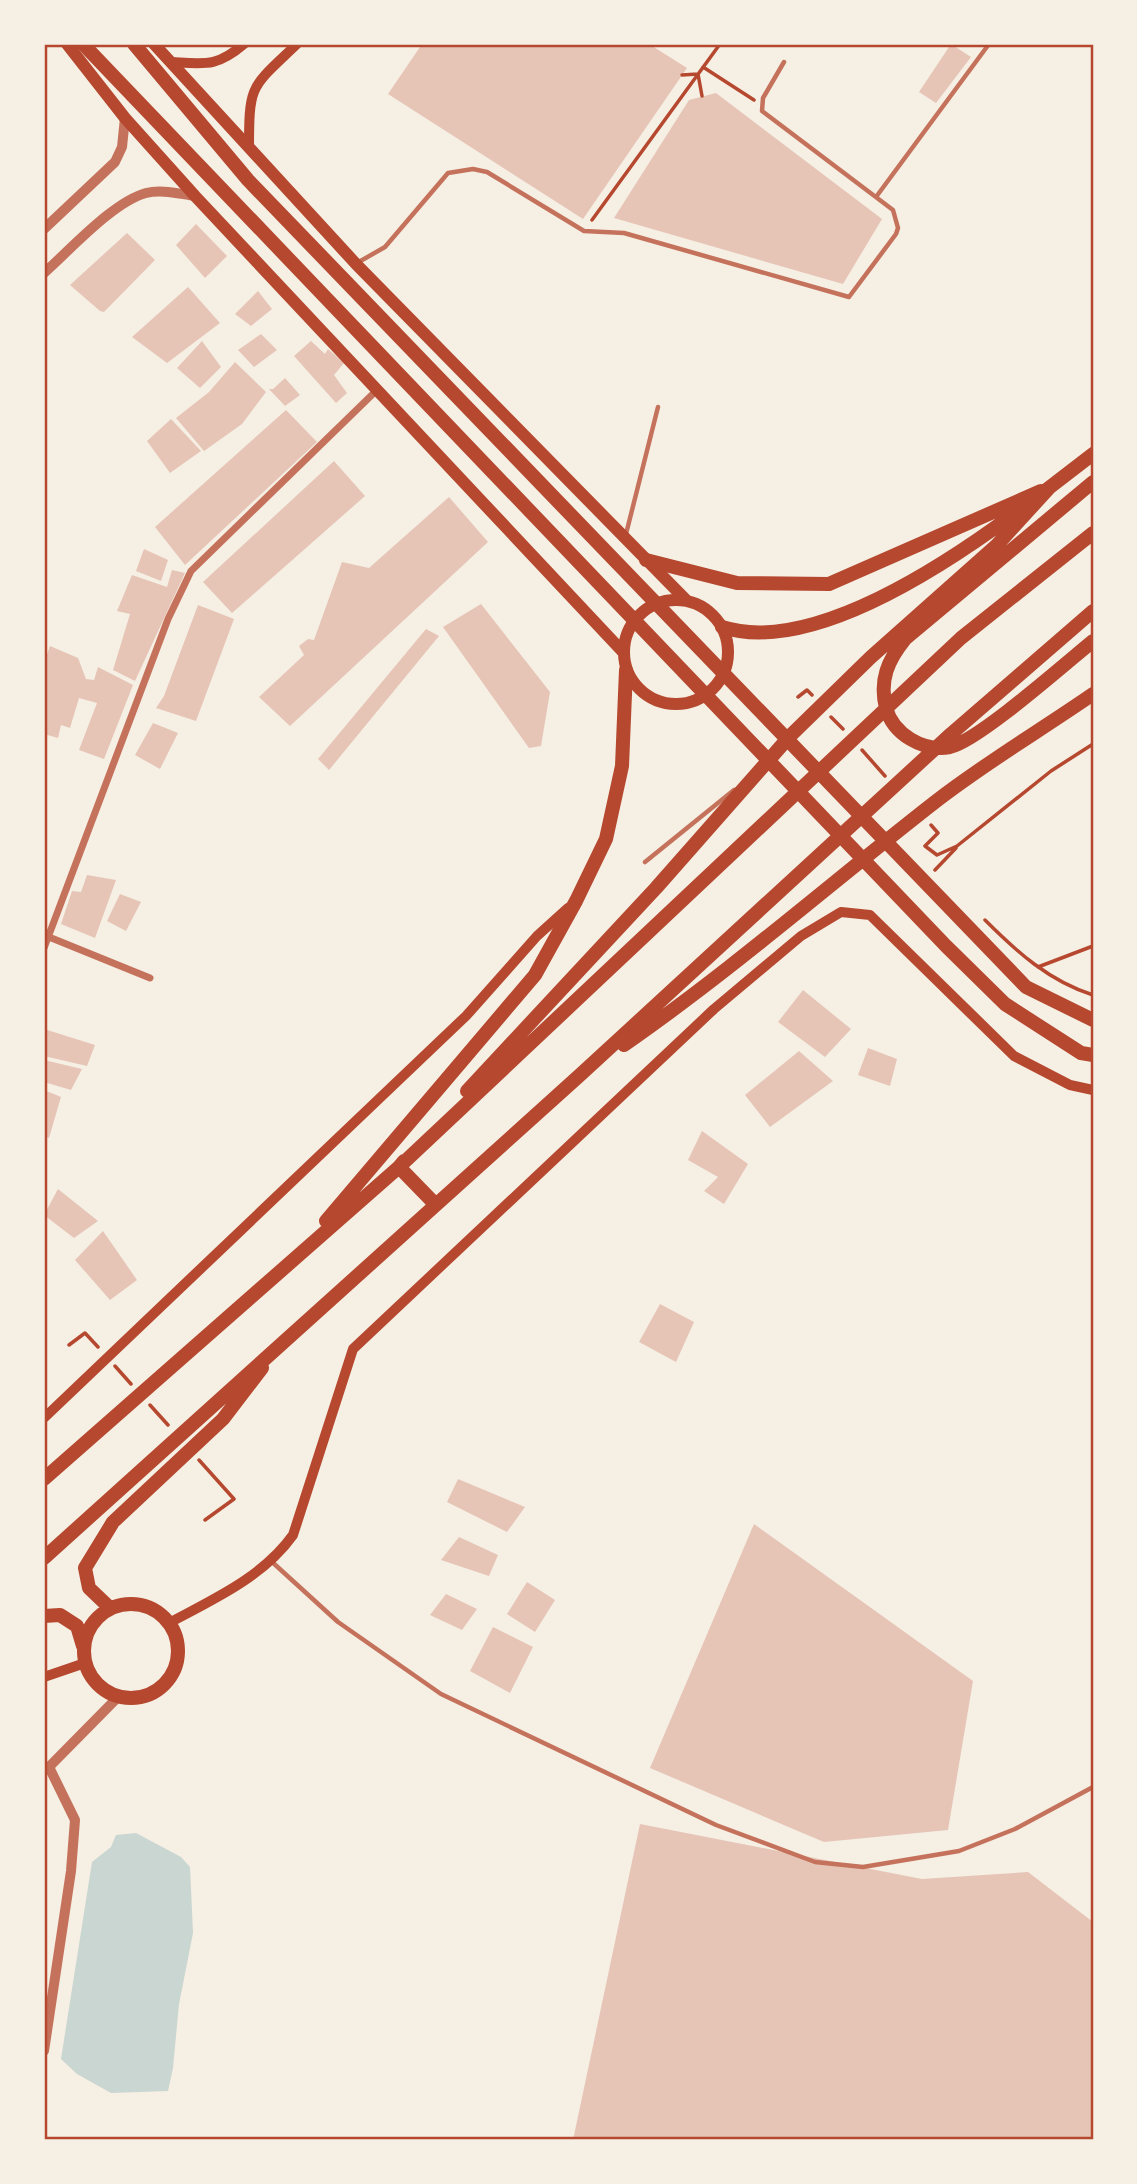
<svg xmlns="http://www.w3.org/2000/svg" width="1137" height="2184" viewBox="0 0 1137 2184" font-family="'Nunito Sans',sans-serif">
<rect width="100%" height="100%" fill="#f6efe4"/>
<path fill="#c9d6d2" d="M 136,1833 L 181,1857 L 190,1867 L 193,1933 L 179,2004 L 173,2068 L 168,2091 L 111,2093 L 77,2074 L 61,2059 L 92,1862 L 111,1847 L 116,1835 Z"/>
<path fill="#e6c5b7" d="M 422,44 L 649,44 L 687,68 L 583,219 L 388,94 Z
M 951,44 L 971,57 L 936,103 L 919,92 Z
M 716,93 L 882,219 L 843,284 L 614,218 L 689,100 Z
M 196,224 L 227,256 L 205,278 L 176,245 Z
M 127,233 L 155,260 L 104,312 L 100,311 L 70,285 Z
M 188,287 L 220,323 L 167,363 L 132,337 Z
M 258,291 L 272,309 L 251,326 L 235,314 Z
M 261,334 L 277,350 L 254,367 L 238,350 Z
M 202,341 L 221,367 L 200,388 L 177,368 Z
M 311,341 L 325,354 L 328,349 L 344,363 L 334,375 L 347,393 L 336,403 L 294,356 Z
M 235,362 L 266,392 L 242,424 L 204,451 L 176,418 L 209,392 Z
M 285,378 L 300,395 L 285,406 L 269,389 L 273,389 Z
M 286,410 L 317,442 L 185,565 L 155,527 Z
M 171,419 L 201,451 L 170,473 L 147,441 Z
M 334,461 L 365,496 L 232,613 L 203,582 Z
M 449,497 L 488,542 L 290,726 L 259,697 L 304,655 L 299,646 L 308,639 L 314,640 L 342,562 L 369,568 Z
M 144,549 L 168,560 L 161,581 L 136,571 Z
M 172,570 L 185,573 L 135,681 L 113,670 L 130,614 L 117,611 L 132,575 L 167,587 Z
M 481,604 L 550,692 L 541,746 L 529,748 L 443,627 Z
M 198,605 L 234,619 L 196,721 L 156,708 L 164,696 Z
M 426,629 L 439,636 L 329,770 L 318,759 Z
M 50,646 L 78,658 L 86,679 L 94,680 L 98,667 L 133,685 L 104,759 L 79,750 L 97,703 L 79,698 L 70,728 L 61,725 L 58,738 L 44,734 L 44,663 Z
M 153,723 L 178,733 L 160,769 L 135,755 Z
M 87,875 L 116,880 L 95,938 L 61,924 L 72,891 L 81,892 Z
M 120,894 L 141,902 L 126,931 L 107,921 Z
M 803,990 L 851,1029 L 825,1057 L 778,1022 Z
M 44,1029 L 95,1045 L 87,1066 L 44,1056 Z
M 868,1048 L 897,1059 L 890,1086 L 858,1075 Z
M 799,1051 L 833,1081 L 770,1127 L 745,1095 Z
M 44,1060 L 82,1069 L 71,1090 L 44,1082 Z
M 44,1090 L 61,1097 L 49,1138 L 44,1135 Z
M 702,1131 L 748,1164 L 724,1204 L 704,1191 L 718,1177 L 688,1160 Z
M 58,1189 L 98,1221 L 74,1238 L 44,1215 Z
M 103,1231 L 137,1280 L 110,1300 L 75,1260 Z
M 660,1304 L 694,1322 L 676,1362 L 639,1342 Z
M 458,1479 L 525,1507 L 507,1532 L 447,1502 Z
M 754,1524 L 973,1681 L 948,1830 L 824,1842 L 650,1768 Z
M 459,1537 L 498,1555 L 489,1576 L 441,1560 Z
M 527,1582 L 555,1600 L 535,1632 L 507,1614 Z
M 446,1594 L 477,1609 L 462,1630 L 430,1615 Z
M 493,1627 L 533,1647 L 510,1693 L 470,1671 Z
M 640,1824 L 922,1879 L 1028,1872 L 1093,1922 L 1093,2140 L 573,2140 Z"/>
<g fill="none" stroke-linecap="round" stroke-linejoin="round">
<path stroke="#b5482f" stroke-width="3.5" d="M 703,67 L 754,100
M 682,75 L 698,74 L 702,96
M 592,220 L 720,44
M 798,697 L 807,690 L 812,695
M 831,717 L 843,729
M 862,750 L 885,776
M 931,825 L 938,833 L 925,846 L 937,855 L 957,846 L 1051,771 L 1093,744
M 935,870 L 956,848
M 985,920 C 1017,952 1049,981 1093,995
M 1038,967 L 1093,946
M 69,1345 L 85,1333 L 98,1347
M 115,1366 L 131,1384
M 150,1405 L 168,1425
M 199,1460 L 234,1499 L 205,1520"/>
<path stroke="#c5725c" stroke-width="4.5" d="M 876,197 L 989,44
M 357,263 L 385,247 L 448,173 L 473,169 L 487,172 L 584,231 L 624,233 L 849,297 L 896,234 L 898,228 L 893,210 L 762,111 L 763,98 L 784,62
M 626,534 L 658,407
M 645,862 L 734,790
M 271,1561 L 338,1622 L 441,1694 L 716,1825 L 815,1862 L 863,1867 L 959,1851 L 1015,1829 L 1093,1787"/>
<path stroke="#c5725c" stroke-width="7" d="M 44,935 L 150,978
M 44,948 L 168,619 L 191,571 L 378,389"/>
<path stroke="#c5725c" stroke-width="10" d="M 44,229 L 115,162 L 122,147 L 125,118
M 44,273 C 70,250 113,202 146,193 C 162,189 179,194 195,196
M 44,2051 L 71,1871 L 75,1820 L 49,1767 L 119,1696"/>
<path stroke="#b5482f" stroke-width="10" d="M 172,62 C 206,64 217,67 244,44
M 249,148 C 249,83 251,88 297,44
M 44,1418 L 466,1016 L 537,936 L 568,908
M 169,1623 C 214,1599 263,1577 293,1535 L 353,1349 L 714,1009 L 801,936 L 841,912 L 870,915 L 1014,1056 L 1070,1085 L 1093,1090
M 44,1677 L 85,1663"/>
<path stroke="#b5482f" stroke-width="12" d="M 67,44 L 125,118 L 195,196 L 623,652
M 154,44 L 356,264 L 686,600
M624 652a52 52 0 1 1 104 0a52 52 0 1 1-104 0Z"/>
<path stroke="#b5482f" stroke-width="14" d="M 83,44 L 946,946 L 1005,1004 L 1081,1053 L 1093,1055
M 134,44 L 248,180 L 1026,987 L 1093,1020
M 1093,482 L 905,639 C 888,660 879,680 886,708 C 893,734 923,752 950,747 C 978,741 1066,663 1093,641
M 1041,494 L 1093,454
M 646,560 L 737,583 L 829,584 L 1041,491
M 722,627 C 812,656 951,561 1022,508
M 624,1045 C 732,970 831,883 935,802 C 985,763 1041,730 1093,694
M 467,1091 L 656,888 L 790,736 L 871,657 L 997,545 L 1049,488
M 404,1161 L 399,1167 L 434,1203
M 326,1221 L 535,975 L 576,901 L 606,839 L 622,766 L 626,670
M 44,1479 L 399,1167 L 961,638 L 1093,533
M 44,1558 L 580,1075 L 951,734 L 1093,611
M84 1651a47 47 0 1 1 94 0a47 47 0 1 1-94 0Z
M 110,1608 L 89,1588 L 85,1568 L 113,1522 L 223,1419 L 262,1368
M 44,1616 L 60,1615 L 77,1626 L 83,1646"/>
</g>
<rect width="1137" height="2184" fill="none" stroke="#f6efe4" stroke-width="91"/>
<rect x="46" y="46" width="1046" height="2092" fill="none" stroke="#b5482f" stroke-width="2.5"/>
</svg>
